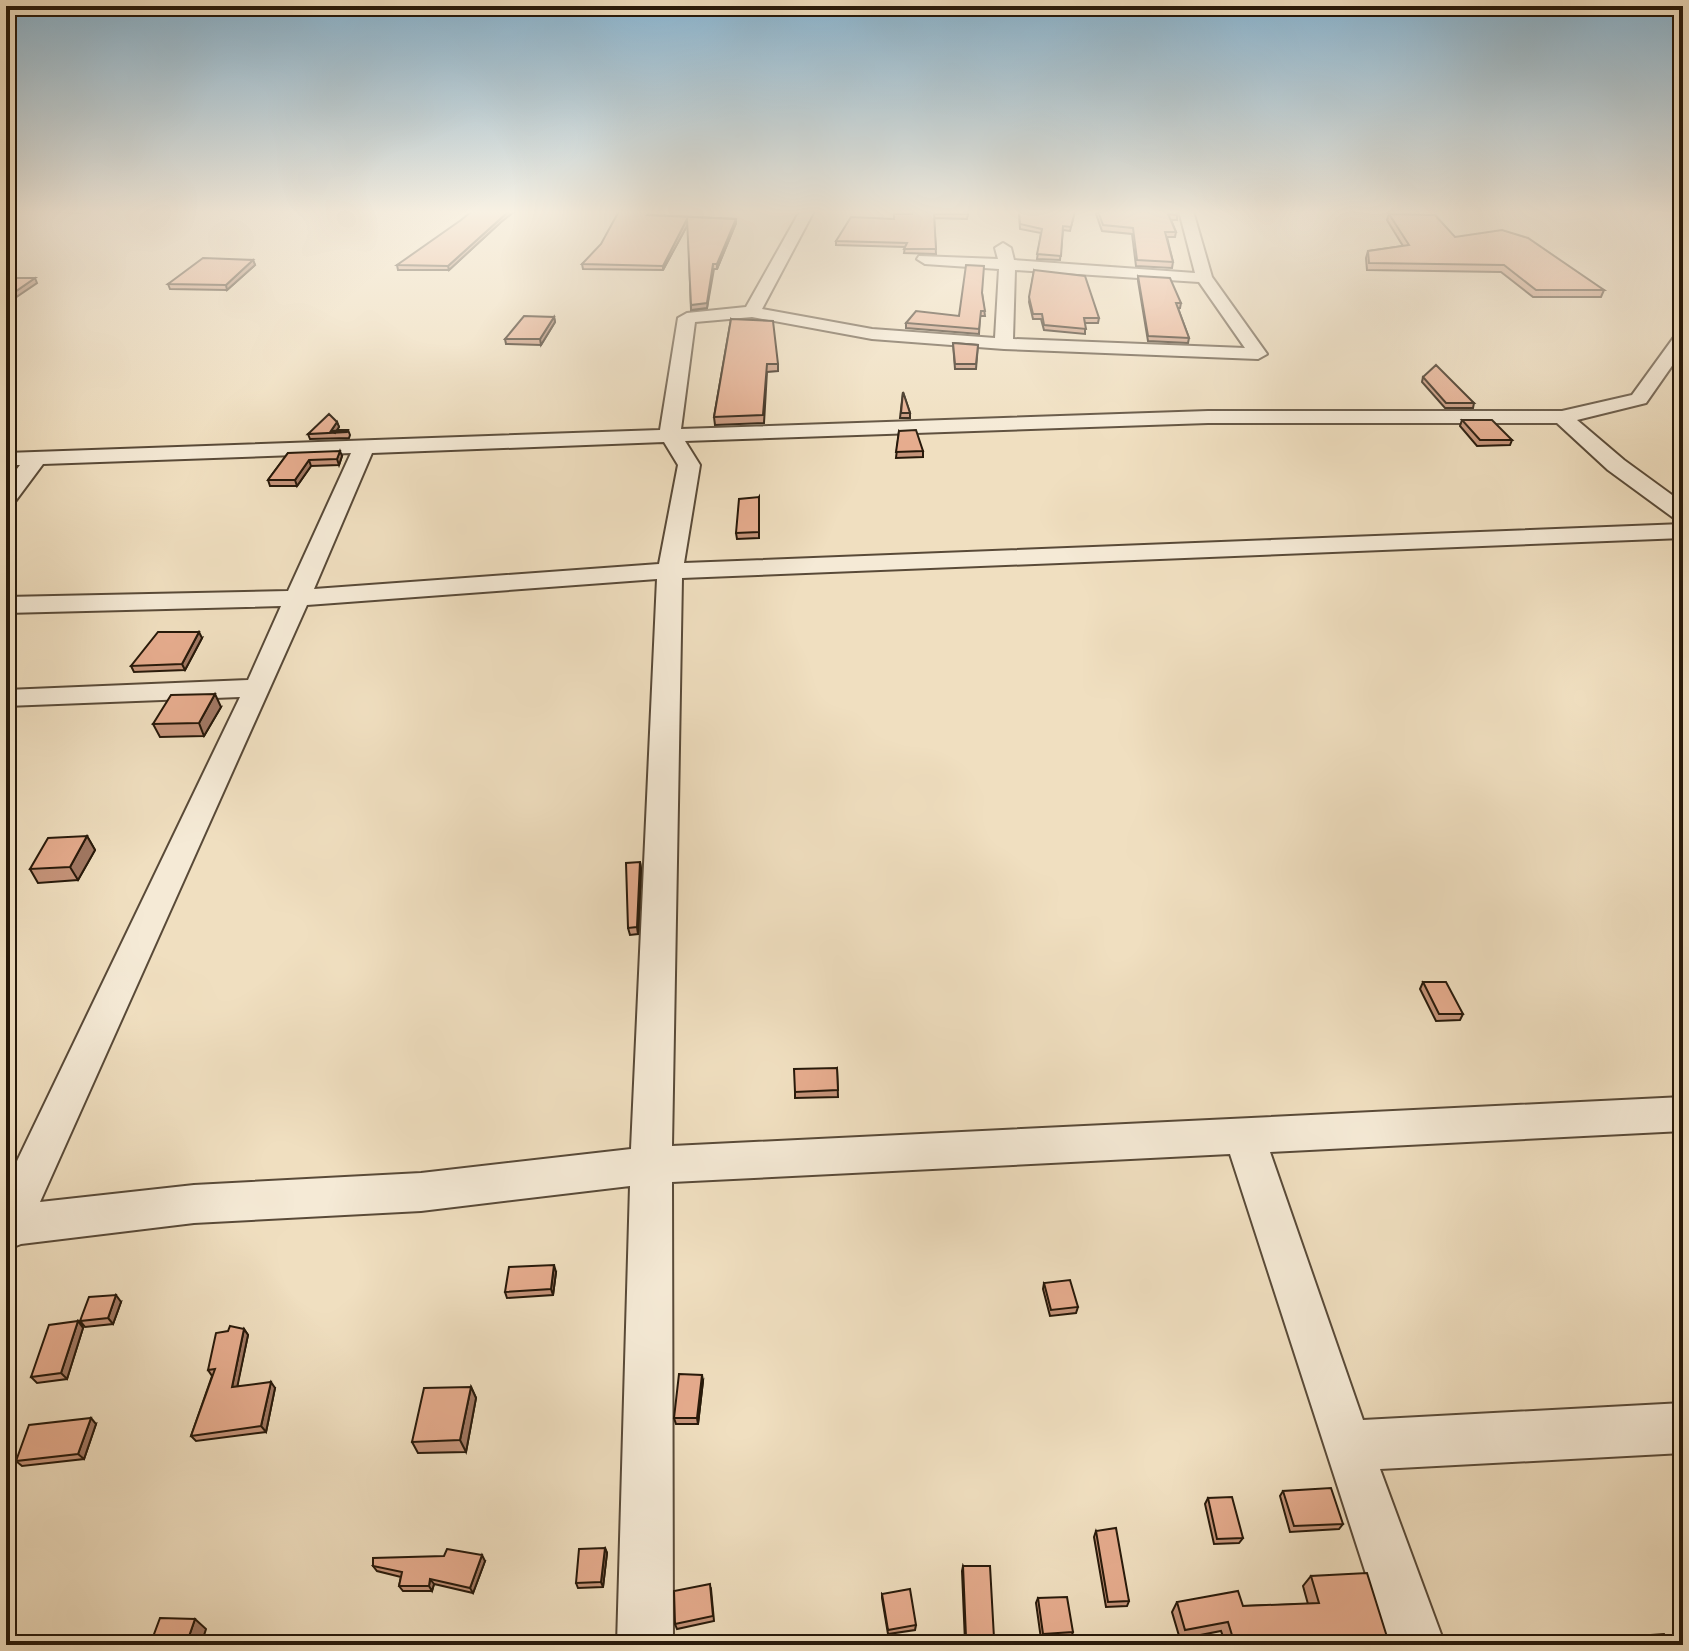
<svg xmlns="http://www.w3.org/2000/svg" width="1689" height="1651" viewBox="0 0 1689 1651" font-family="'EB Garamond',serif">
<rect width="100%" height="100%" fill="#f0dfc0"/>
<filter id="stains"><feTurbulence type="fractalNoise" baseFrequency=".0025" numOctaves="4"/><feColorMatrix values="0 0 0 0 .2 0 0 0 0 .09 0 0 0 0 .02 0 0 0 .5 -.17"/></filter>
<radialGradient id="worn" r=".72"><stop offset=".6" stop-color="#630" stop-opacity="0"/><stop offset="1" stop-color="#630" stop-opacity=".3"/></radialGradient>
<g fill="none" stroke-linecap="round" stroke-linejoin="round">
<g stroke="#594a38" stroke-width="4">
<path id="minor" d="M 800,211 L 814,211 L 762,309 L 872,329 L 995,338 L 999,269 L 925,264 L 917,259 L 919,256 L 998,259 L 995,248 L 1003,243 L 1011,248 L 1014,260 L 1195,273 L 1179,211 L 1193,211 L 1212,277 L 1267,354 L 1258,359 L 1004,349 L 872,339 L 752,317 L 695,322 L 681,429 L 1208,411 L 1562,411 L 1632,395 L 1677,333 L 1683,332 L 1683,350 L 1646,403 L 1577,420 L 1624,460 L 1683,503 L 1683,521 L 1675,519 L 1608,470 L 1557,423 L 1208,423 L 685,441 L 700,465 L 684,563 L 1683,524 L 1683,538 L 682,578 L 672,1146 L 1683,1097 L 1683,1131 L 1270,1152 L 1363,1420 L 1683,1403 L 1683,1453 L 1380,1469 L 1445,1645 L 1389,1645 L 1230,1154 L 672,1182 L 673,1645 L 617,1645 L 630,1186 L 421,1211 L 194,1223 L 21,1244 L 6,1250 L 6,1184 L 240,697 L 6,706 L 6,690 L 248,680 L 281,606 L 6,613 L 6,597 L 288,591 L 351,453 L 43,464 L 14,503 L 6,505 L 6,483 L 20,465 L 6,465 L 6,453 L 660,430 L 678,318 L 687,313 L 746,307 ZM 1015,270 L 1199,282 L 1245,348 L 1013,339 ZM 664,442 L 678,465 L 659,564 L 314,589 L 372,453 ZM 657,579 L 631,1149 L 421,1173 L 194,1185 L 40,1202 L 307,605 Z"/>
</g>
<use href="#minor" fill="#f5ead6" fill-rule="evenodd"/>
</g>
<path fill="#c6947a" stroke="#27190a" stroke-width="2" d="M 41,211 L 85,211 L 82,213 Z
M 1019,211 L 1075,211 L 1070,231 L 1063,230 L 1060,260 L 1037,259 L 1041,233 L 1020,229 Z
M 1095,211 L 1176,211 L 1177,215 L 1177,220 L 1171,220 L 1176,232 L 1175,237 L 1167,237 L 1173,262 L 1172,268 L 1136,266 L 1132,234 L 1102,231 Z
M 894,214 L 968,214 L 967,219 L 934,218 L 936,254 L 904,253 L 905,247 L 836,245 L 836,241 L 894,219 Z
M 1389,214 L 1455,237 L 1604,290 L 1601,297 L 1533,297 L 1501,272 L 1367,270 L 1366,258 L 1368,251 L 1403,246 L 1387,220 Z
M 651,215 L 736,219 L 736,223 L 717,269 L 714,269 L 707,308 L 691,310 L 688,224 L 663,270 L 583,269 L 582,264 Z
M 500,223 L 449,270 L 398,270 L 397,265 Z
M 253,260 L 255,265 L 227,290 L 170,289 L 168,284 Z
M 1034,270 L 1099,318 L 1098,323 L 1085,323 L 1085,334 L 1044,330 L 1041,319 L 1033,319 L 1029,302 Z
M 1138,276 L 1181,303 L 1180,308 L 1178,308 L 1189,338 L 1188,343 L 1148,341 L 1138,281 Z
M 982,293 L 985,316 L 980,316 L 979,334 L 906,328 L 906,323 L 959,316 Z
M 554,317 L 555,322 L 541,345 L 506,344 L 505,339 Z
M 731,319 L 778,364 L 778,371 L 767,372 L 764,423 L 715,425 L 714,417 Z
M 953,343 L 978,345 L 976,369 L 955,369 Z
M 1423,377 L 1474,403 L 1473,408 L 1445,408 L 1422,382 Z
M 903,392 L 910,413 L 910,418 L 900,418 Z
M 1462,420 L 1512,440 L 1510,445 L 1477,446 L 1460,426 Z
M 337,422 L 339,427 L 337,430 L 348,430 L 350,435 L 349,438 L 310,439 L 308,434 Z
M 899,431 L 923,451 L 923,457 L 896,458 Z
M 288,453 L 342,456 L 339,465 L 311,466 L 297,486 L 270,486 L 268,480 Z
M 759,497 L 759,538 L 737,539 L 736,533 Z
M 202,638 L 185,670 L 134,672 L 131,666 Z
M 221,707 L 204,736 L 160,737 L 153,724 Z
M 87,836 L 95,850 L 78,880 L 38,883 L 30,869 Z
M 640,862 L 641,869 L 638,934 L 630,935 L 628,928 Z
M 1423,982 L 1463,1014 L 1460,1020 L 1436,1021 L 1420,989 Z
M 837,1068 L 838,1097 L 795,1098 L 795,1092 Z
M 556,1272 L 553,1295 L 507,1298 L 505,1292 Z
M 1044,1283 L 1078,1307 L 1076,1313 L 1050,1316 L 1043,1289 Z
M 121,1302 L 113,1324 L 85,1327 L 80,1321 Z
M 78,1321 L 83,1328 L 67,1379 L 37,1383 L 31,1377 Z
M 244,1329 L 248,1335 L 237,1386 L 275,1388 L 266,1432 L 196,1441 L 191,1436 L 212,1376 L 208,1370 Z
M 703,1381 L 698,1424 L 676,1424 L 674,1418 Z
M 471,1387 L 476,1398 L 466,1452 L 418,1453 L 412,1442 Z
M 96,1424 L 84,1459 L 22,1466 L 16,1461 Z
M 1283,1491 L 1343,1524 L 1339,1529 L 1290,1532 L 1280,1496 Z
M 1208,1498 L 1243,1538 L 1239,1543 L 1214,1544 L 1205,1504 Z
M 1096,1531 L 1129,1601 L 1127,1606 L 1106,1607 L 1094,1537 Z
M 605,1548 L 607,1553 L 603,1587 L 578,1588 L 576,1583 Z
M 485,1561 L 473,1593 L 434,1584 L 432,1591 L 403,1591 L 399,1586 L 401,1577 L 377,1571 L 373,1566 Z
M 963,1566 L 994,1638 L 993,1643 L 965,1642 L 962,1571 Z
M 1311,1576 L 1388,1640 L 1383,1645 L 1226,1645 L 1221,1631 L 1180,1639 L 1172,1612 L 1177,1602 L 1243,1606 L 1308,1604 L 1303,1586 Z
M 711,1589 L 714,1621 L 677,1629 L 675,1624 Z
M 882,1594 L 916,1625 L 915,1630 L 888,1634 L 882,1598 Z
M 1038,1598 L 1073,1632 L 1071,1637 L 1041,1639 L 1036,1603 Z
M 1624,1637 L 1670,1645 L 1618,1645 L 1617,1642 Z"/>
<path fill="#a17863" stroke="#27190a" stroke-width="2" d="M 509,211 L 515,211 L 500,223 L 449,270 L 448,266 Z
M 687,219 L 688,224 L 663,270 L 663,266 Z
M 736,219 L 736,223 L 717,269 L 717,264 Z
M 253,260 L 255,265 L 227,290 L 226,285 Z
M 713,264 L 707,308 L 691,310 L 691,305 Z
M 35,278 L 37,283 L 6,304 L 6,298 Z
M 554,317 L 555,322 L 541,345 L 540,339 Z
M 337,422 L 339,427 L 335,433 L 331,431 Z
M 340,451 L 342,456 L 339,465 L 337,459 Z
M 309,460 L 311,466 L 297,486 L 295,480 Z
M 199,632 L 202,638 L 185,670 L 182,664 Z
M 215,694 L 221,707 L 204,736 L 199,723 Z
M 87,836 L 95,850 L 78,880 L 70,867 Z
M 640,862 L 641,869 L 638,934 L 637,927 Z
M 554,1265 L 556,1272 L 553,1295 L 551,1289 Z
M 116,1295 L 121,1302 L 113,1324 L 108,1318 Z
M 78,1321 L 83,1328 L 67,1379 L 61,1373 Z
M 244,1329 L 248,1335 L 236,1393 L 232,1387 Z
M 702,1375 L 703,1381 L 698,1424 L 697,1418 Z
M 271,1382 L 275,1388 L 266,1432 L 261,1426 Z
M 471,1387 L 476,1398 L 466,1452 L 460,1440 Z
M 91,1418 L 96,1424 L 84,1459 L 78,1454 Z
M 605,1548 L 607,1553 L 603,1587 L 601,1582 Z
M 482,1555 L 485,1561 L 473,1593 L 470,1588 Z
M 430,1579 L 434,1584 L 432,1591 L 429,1586 Z
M 195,1619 L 206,1629 L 201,1645 L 186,1645 Z"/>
<path fill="#e6ac8e" stroke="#27190a" stroke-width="2" d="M 472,211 L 509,211 L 448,266 L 397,265 L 461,220 Z
M 619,211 L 650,211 L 647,215 L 736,219 L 717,264 L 713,264 L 707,303 L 691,305 L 687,219 L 663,266 L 582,264 L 601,244 Z
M 912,211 L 967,211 L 968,214 L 934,214 L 936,249 L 904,249 L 907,243 L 836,241 L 851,217 L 894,219 L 894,214 L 912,214 Z
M 1019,211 L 1075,211 L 1071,227 L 1063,226 L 1061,256 L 1037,254 L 1042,229 L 1020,224 Z
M 1098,211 L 1176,211 L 1177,215 L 1168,214 L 1176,232 L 1165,232 L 1173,262 L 1137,260 L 1133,228 L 1103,225 Z
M 1389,214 L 1435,215 L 1455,237 L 1502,230 L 1528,238 L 1604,290 L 1536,290 L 1504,265 L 1369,263 L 1368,251 L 1409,245 Z
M 203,258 L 253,260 L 226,285 L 168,284 Z
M 966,265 L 984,266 L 982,293 L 985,311 L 981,311 L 979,329 L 906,323 L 916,311 L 959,316 Z
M 1034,270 L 1085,276 L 1099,318 L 1084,318 L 1086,329 L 1044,325 L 1042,314 L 1033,314 L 1029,297 Z
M 1138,276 L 1170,278 L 1181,303 L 1176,303 L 1189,338 L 1148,336 Z
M 6,278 L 35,278 L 6,298 Z
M 524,316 L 554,317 L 540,339 L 505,339 Z
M 731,319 L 773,321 L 778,364 L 767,364 L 763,415 L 714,417 Z
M 953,343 L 978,345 L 976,364 L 955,364 Z
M 1436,365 L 1474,403 L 1446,403 L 1423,377 Z
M 903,392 L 910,413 L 901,413 Z
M 329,414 L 337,422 L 331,431 L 348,430 L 347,432 L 308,434 Z
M 1462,420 L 1492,420 L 1512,440 L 1480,440 Z
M 916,430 L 923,451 L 896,452 L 899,431 Z
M 340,451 L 337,459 L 309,460 L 295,480 L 268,480 L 288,453 Z
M 759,497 L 759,532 L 736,533 L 739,499 Z
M 158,632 L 199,632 L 182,664 L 131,666 Z
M 215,694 L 199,723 L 153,724 L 171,695 Z
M 87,836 L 70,867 L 30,869 L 48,838 Z
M 640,862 L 637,927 L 628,928 L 626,863 Z
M 1423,982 L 1446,982 L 1463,1014 L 1439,1014 Z
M 837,1068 L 838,1090 L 795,1092 L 794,1069 Z
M 554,1265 L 551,1289 L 505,1292 L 509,1267 Z
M 1070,1280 L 1078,1307 L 1051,1310 L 1044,1283 Z
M 116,1295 L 108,1318 L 80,1321 L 89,1297 Z
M 78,1321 L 61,1373 L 31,1377 L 49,1325 Z
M 230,1326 L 244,1329 L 232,1387 L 271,1382 L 261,1426 L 191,1436 L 215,1369 L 208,1370 L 216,1333 L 228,1331 Z
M 679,1374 L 702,1375 L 697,1418 L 674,1418 Z
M 471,1387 L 460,1440 L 412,1442 L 424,1388 Z
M 91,1418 L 78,1454 L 16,1461 L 29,1425 Z
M 1331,1488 L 1343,1524 L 1294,1526 L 1283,1491 Z
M 1232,1497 L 1243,1538 L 1217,1539 L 1208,1498 Z
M 1116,1528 L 1129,1601 L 1108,1602 L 1096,1531 Z
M 605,1548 L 601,1582 L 576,1583 L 579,1549 Z
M 447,1549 L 482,1555 L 470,1588 L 430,1579 L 429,1586 L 399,1586 L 402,1572 L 373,1566 L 373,1558 L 444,1556 Z
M 963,1566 L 990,1566 L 994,1638 L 966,1637 Z
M 1367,1573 L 1388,1640 L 1319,1645 L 1235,1645 L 1228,1622 L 1185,1630 L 1177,1602 L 1238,1591 L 1243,1606 L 1319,1603 L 1311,1576 Z
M 710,1584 L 713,1616 L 675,1624 L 674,1591 Z
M 910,1589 L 916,1625 L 888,1630 L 882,1594 Z
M 1067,1597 L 1073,1632 L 1043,1634 L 1038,1598 Z
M 160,1618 L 195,1619 L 186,1645 L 150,1645 Z
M 1664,1634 L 1670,1645 L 1627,1645 L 1624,1637 Z
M 826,1638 L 861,1639 L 861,1645 L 826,1645 Z
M 939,1642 L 939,1645 L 912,1645 L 911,1644 Z"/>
<linearGradient id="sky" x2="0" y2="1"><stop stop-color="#89b7d5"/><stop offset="0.48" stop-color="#f8f1e3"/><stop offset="1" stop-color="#f8f1e3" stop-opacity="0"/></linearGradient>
<rect width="1689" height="442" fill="url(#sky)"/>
<rect width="1689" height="1651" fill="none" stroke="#f0dfc0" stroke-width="32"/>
<rect x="8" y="8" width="1673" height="1635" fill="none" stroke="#27190a" stroke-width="4"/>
<rect x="16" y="16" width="1657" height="1619" fill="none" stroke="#27190a" stroke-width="2"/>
<rect width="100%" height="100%" filter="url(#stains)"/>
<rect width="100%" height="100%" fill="url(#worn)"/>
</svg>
